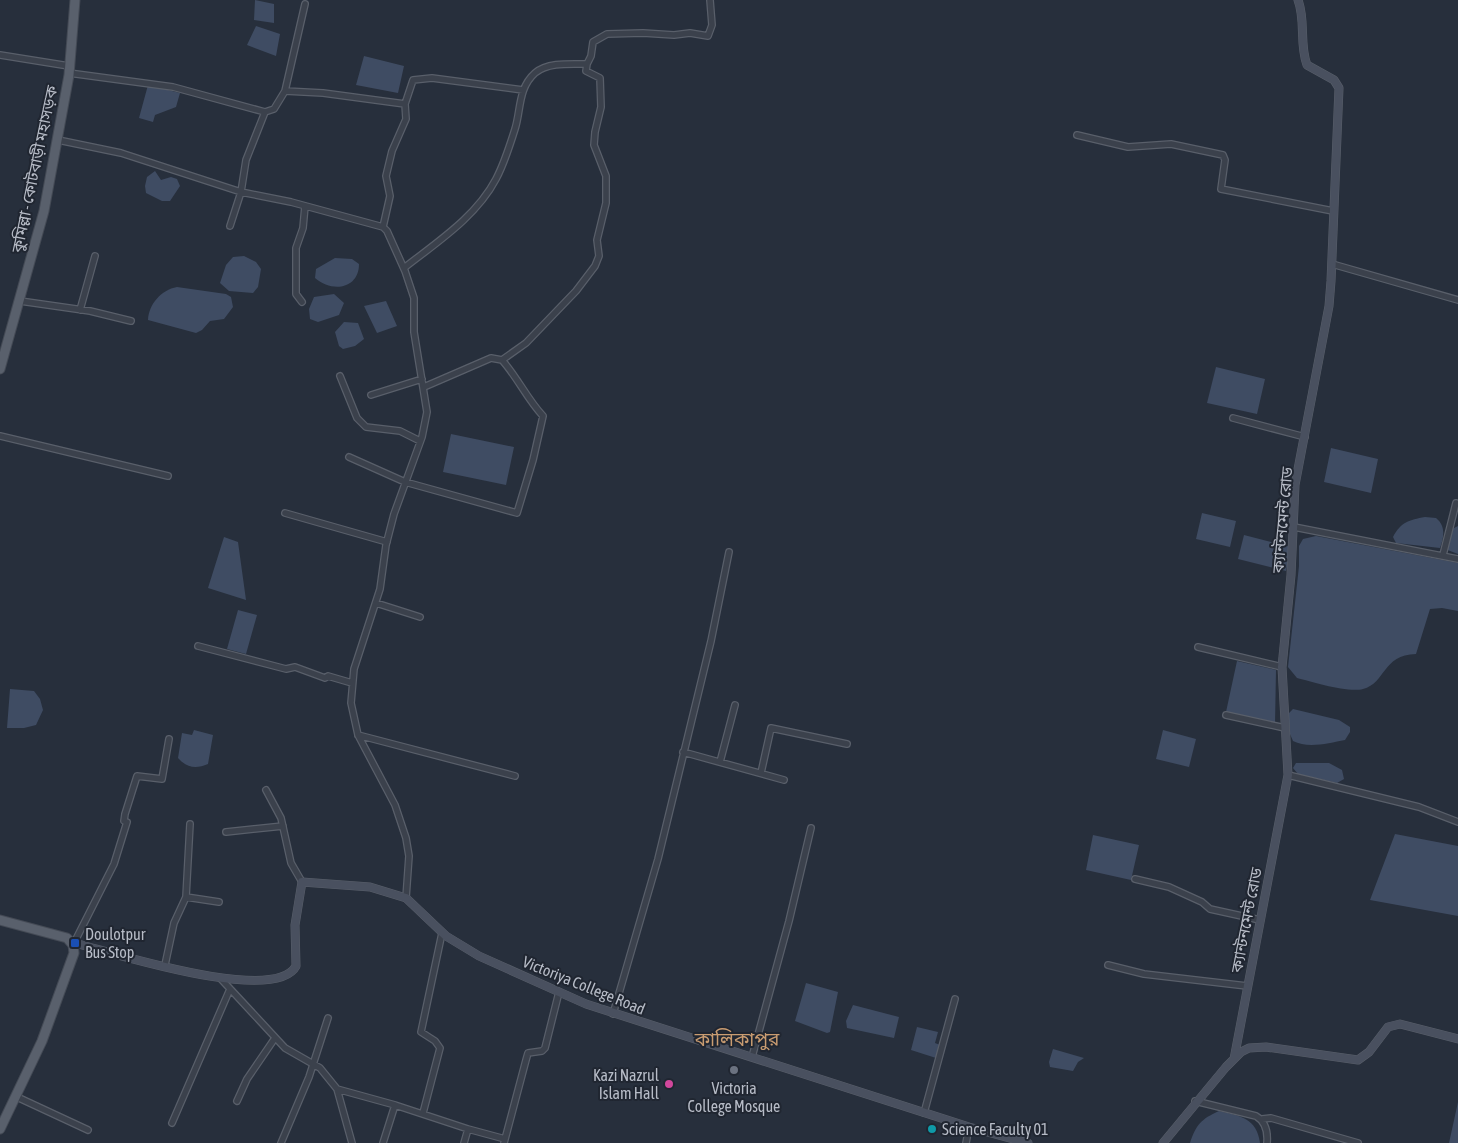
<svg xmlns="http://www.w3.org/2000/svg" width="1458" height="1143" viewBox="0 0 1458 1143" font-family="'Asap Condensed','Noto Sans Bengali',sans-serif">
<rect width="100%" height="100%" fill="#272f3c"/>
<path fill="#3f4c63" d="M 255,0 L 274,4 L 274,23 L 254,20 Z
M 256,26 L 280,34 L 276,56 L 247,45 Z
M 364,56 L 404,66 L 398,93 L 356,85 Z
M 148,85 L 180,93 L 176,107 L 155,115 L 153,122 L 139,118 Z
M 155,171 L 161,180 L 171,177 L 177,179 L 180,186 L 170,201 L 162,201 L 146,193 L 145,186 L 147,177 Z
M 244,256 L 256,262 L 261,269 L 258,287 L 253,293 L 229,291 L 220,283 L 226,265 L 233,257 Z
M 335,258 L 352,259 L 359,264 C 359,289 332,293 315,278 L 316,269 Z
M 177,287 L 226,294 L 231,297 L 233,307 L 224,319 L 210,321 L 202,330 L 196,333 L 148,320 C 149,304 161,290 177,287 Z
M 334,294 L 344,303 L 339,315 L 318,322 L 310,319 L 309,309 L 314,297 Z
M 386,301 L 397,326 L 377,333 L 364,306 Z
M 344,322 L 358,323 L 364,339 L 355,346 L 343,349 L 339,346 L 335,332 Z
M 1216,367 L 1265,379 L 1257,414 L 1207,403 Z
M 451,434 L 514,447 L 506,485 L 443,472 Z
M 1331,448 L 1378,459 L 1371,493 L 1324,482 Z
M 1202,513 L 1236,521 L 1230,547 L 1196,539 Z
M 1425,517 L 1436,518 C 1446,526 1444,537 1440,548 L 1396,543 L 1393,537 C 1401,522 1409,520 1425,517 Z
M 1458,526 L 1458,554 L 1445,549 L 1452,529 Z
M 1244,535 L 1291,547 L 1286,571 L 1238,559 Z
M 1316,536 L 1458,563 L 1458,611 L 1442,608 L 1430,609 L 1416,654 C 1382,655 1386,683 1363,689 C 1348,693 1313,682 1297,678 L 1288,667 L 1299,566 L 1299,546 L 1303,539 Z
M 224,537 L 238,542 L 246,600 L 208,588 Z
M 238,610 L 257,615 L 246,654 L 227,649 Z
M 1237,661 L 1276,670 L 1275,724 L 1226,712 Z
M 10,689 L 34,691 L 40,699 L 43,710 L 36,725 L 24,728 L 7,728 Z
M 1293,709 L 1339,720 L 1350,727 L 1350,732 L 1345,740 C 1329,743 1308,749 1293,741 L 1290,734 L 1288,714 Z
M 194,730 L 213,735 L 208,764 C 196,769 187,768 178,758 L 182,733 L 192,735 Z
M 1163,730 L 1196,739 L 1189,767 L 1156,759 Z
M 1296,763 L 1329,763 L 1342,770 L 1344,779 L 1337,783 L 1298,774 L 1293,768 Z
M 1395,834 L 1458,846 L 1458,916 L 1370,900 Z
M 1093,835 L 1139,845 L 1131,880 L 1086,870 Z
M 806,983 L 838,992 L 830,1032 L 827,1033 L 795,1021 Z
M 853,1005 L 899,1017 L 894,1038 L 847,1028 L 846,1021 Z
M 917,1027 L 938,1032 L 935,1043 L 940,1045 L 936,1058 L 911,1050 Z
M 1053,1049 L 1084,1058 L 1078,1062 L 1073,1071 L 1050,1067 L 1049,1062 Z
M 1458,1102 L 1458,1143 L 1449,1143 Z
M 1219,1111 C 1240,1116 1257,1118 1260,1143 L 1190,1143 C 1196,1125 1201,1119 1219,1111 Z"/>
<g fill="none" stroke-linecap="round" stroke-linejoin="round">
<g stroke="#595f6a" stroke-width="8">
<path id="street" d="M 0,55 L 69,66
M 69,73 L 173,87 L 265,112
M 285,91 L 305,4
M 1077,135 L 1128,147 L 1171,144 L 1223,155 L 1225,160 L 1221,189 L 1333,211
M 58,140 L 121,153 L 241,192 L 291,202 L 383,227 L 387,231 L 405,271 L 414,298 L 414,332 L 427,412 L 422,437 L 394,514 L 386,545 L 380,589 L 354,669 L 351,703 L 358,735 L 395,805 L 406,838 L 409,856 L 406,898
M 230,226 L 241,192 L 246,160 L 265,112 L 274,109 L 285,91 L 323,93 L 405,104
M 383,227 L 390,196 L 386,176 L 392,151 L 406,119 L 405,104 L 413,80 L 432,78 L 523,90
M 1332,264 L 1458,300
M 404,268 C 437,242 476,217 496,179 C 504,164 510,145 515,129 C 521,110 518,88 535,73 C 548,62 570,64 587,64 L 591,56 L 593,42 L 607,34 L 643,33 L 674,35 L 690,33 L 708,36 L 712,25 L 710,0
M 20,301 L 90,311 L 131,321
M 302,302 L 296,294 L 296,248 L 303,228 L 305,206
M 80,310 L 95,256
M 340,376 L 357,418 L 366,427 L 400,431 L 420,441
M 424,387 L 491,358 L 502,360 L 526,343 L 576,291 L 595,266 L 599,256 L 597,240 L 606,203 L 606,176 L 594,145 L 595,132 L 601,107 L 600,78 L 586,71 L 587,64
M 371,395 L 422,379
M 1233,418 L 1305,437
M 0,436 L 168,476
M 349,457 L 405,482 L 517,513 L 533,460 L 543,416 C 527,399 518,378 502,360
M 285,513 L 387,542
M 1294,527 L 1458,559
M 1443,555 L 1456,503
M 376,603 L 420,617
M 198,646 L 286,669 L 295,667 L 325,678 L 328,676 L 352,683
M 1198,647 L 1282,667
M 1226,715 L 1285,728
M 358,735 L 515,776
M 683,752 L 784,780
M 720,762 L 735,705
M 761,773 L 771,728 L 847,744
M 1288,775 L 1419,807 L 1458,822
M 266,790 L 281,818 L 291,863 L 302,882
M 226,832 L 283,826
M 1135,879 L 1169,887 L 1202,902 L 1210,909 L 1260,920
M 186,897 L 219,902
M 73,945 L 114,864 L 127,822 L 124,821 L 125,814 L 137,776 L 162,779 L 169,739
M 165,965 L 174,923 L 186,897 L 190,824
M 1108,965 L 1144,974 L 1247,986
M 221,979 L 285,1048 L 320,1068 L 337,1089 L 352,1143
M 613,1014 L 658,859 L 711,641 L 729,552
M 752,1057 L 789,921 L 811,828
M 337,1089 L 395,1105
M 17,1097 L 88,1130
M 237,1101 L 247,1079 L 275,1038
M 1195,1101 L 1256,1116 C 1266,1122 1268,1132 1267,1143
M 423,1113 L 440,1048 L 435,1041 L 421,1032 L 442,933
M 924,1113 L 955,999
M 1262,1119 L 1271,1118 L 1358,1143
M 172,1123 L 230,989
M 281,1143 L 309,1077 L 328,1018
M 383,1143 L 395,1105 L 468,1129
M 464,1143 L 468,1129 L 505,1139
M 504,1143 L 526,1060 L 528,1053 L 542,1051 L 545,1048 L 559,992
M 966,1143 L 969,1127"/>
</g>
<g stroke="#595f6a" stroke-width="9">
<path id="secondary" d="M 73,945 L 78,944 C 114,953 275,1005 296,966 L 295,925 L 302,882 L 370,887 L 406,898 L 446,936 L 479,956 L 586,1004 L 969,1127 L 1028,1143
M 1234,1059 L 1288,775 L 1282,667 L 1291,575 L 1295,485 L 1329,306 L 1331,281 L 1339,88 L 1334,80 L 1307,65 C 1299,44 1306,21 1298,0
M 1163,1143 L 1226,1067 L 1241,1052 L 1249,1048 L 1266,1047 L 1358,1060 L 1369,1052 L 1388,1027 L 1400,1024 L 1458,1039"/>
</g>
<g stroke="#444a55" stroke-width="11">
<path id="primary" d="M 0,369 L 44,211 L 69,75 L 75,0
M 0,920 L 67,938 L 73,945 L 74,953 L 42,1041 L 0,1129"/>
</g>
<use href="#street" stroke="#3b414c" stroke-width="5.5"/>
<use href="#secondary" stroke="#49505f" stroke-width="8"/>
<use href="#primary" stroke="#59606c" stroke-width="9"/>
</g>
<rect fill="#1a4fb4" stroke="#202631" stroke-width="2" x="70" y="938" width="10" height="10" rx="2.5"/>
<circle fill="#6b7280" stroke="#202631" stroke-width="2" cx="734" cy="1070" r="5"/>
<circle fill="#d1479c" stroke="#202631" stroke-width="2" cx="669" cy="1084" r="5"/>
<circle fill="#0f9aa8" stroke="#202631" stroke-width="2" cx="932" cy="1129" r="5"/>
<g text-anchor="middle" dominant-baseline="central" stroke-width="4" stroke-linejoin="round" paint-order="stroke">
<g font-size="16" fill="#b7bcc7" stroke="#202631">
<text transform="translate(34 169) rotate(-78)">কুমিল্লা - কোটবাড়ী মহাসড়ক</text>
<text transform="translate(1282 520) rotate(-85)">ক্যান্টনমেন্ট রোড</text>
<text transform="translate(1246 920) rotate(-79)">ক্যান্টনমেন্ট রোড</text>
<text transform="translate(584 985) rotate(22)">Victoriya College Road</text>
</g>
<g font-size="16" fill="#b7bcc7" stroke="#202631" text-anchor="start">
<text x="85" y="934">Doulotpur<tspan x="85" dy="18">Bus Stop</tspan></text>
<text x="659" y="1075" text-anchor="end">Kazi Nazrul<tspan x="659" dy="18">Islam Hall</tspan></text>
<text x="734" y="1088" text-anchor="middle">Victoria<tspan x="734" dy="18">College Mosque</tspan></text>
<text x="942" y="1129">Science Faculty 01</text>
</g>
<g font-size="19" fill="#c99c71" stroke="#202631">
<text x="737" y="1039">কালিকাপুর</text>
</g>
</g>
</svg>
